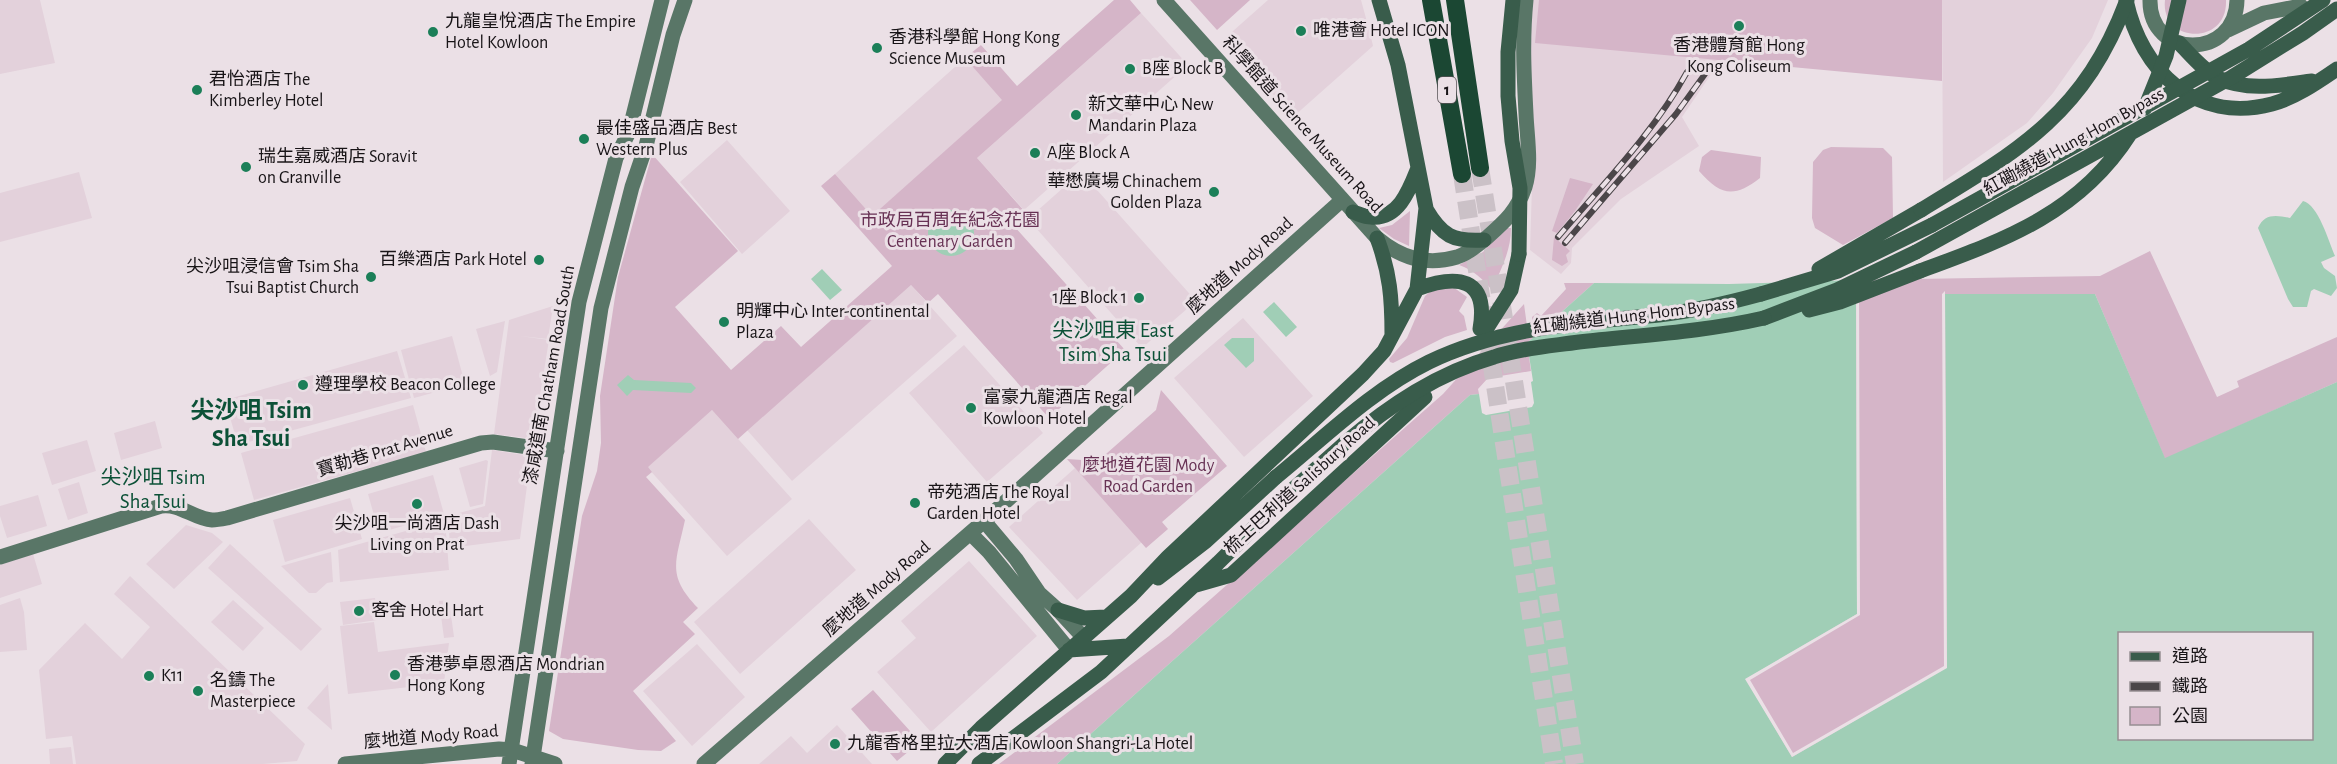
<svg xmlns="http://www.w3.org/2000/svg" width="2337" height="764" viewBox="0 0 2337 764" font-family="'Alegreya Sans','Noto Sans TC',sans-serif">
<rect width="100%" height="100%" fill="#ebe0e6"/>
<path fill="#e3d1db" d="M 0,0 L 40,0 L 55,63 L 0,74 Z
M 1268,0 L 1361,0 L 1370,33 L 1373,46 L 1293,117 L 1224,39 Z
M 1529,0 L 1753,0 L 1720,61 L 1682,117 L 1699,146 L 1621,199 L 1572,248 L 1571,263 L 1561,274 L 1530,250 L 1533,154 Z
M 1942,0 L 2108,0 L 2092,38 L 2053,93 L 2027,123 L 1943,182 Z
M 1141,13 L 1188,65 L 1024,210 L 977,158 Z
M 965,58 L 1003,100 L 872,216 L 835,174 Z
M 727,140 L 790,211 L 742,254 L 680,182 Z
M 79,172 L 92,218 L 0,242 L 0,193 Z
M 1081,172 L 1196,301 L 1142,348 L 1028,219 Z
M 911,285 L 957,336 L 792,481 L 747,430 Z
M 553,306 L 548,339 L 520,336 L 549,340 L 533,439 L 494,434 L 509,320 Z
M 1243,318 L 1313,396 L 1244,457 L 1174,378 Z
M 505,321 L 497,372 L 490,376 L 476,329 Z
M 452,336 L 465,384 L 414,398 L 401,350 Z
M 964,345 L 1043,433 L 987,482 L 909,393 Z
M 397,351 L 411,398 L 238,445 L 225,400 Z
M 413,405 L 426,452 L 254,500 L 241,453 Z
M 712,410 L 792,499 L 727,556 L 647,467 Z
M 155,421 L 162,448 L 121,460 L 114,433 Z
M 87,440 L 96,471 L 52,485 L 42,453 Z
M 492,450 L 524,455 L 528,458 L 530,463 L 520,539 L 450,548 L 448,516 L 485,506 Z
M 486,460 L 488,461 L 483,504 L 470,507 L 459,468 Z
M 1075,468 L 1142,542 L 1077,600 L 1009,527 Z
M 433,475 L 444,514 L 379,533 L 368,494 Z
M 79,482 L 88,513 L 68,520 L 58,489 Z
M 38,495 L 47,526 L 7,538 L 0,516 L 0,506 Z
M 350,498 L 362,539 L 285,562 L 273,520 Z
M 809,519 L 856,570 L 740,674 L 694,622 Z
M 445,520 L 449,570 L 340,582 L 338,550 Z
M 186,525 L 212,533 L 223,542 L 174,589 L 146,564 Z
M 230,544 L 322,629 L 301,651 L 208,568 Z
M 331,552 L 333,582 L 327,583 L 316,593 L 309,593 L 281,566 Z
M 33,554 L 42,584 L 0,598 L 0,565 Z
M 969,561 L 1037,636 L 931,732 L 877,672 L 916,638 L 901,621 Z
M 130,576 L 305,744 L 297,761 L 263,764 L 76,764 L 72,736 L 46,739 L 39,670 L 85,623 L 122,659 L 150,627 L 114,594 Z
M 20,598 L 24,612 L 27,650 L 0,652 L 0,605 Z
M 375,598 L 377,620 L 343,625 L 340,602 Z
M 233,600 L 264,628 L 243,651 L 211,622 Z
M 449,600 L 454,637 L 444,638 L 439,601 Z
M 374,622 L 378,652 L 449,643 L 444,683 L 348,694 L 340,626 Z
M 697,644 L 745,697 L 692,746 L 643,691 Z
M 328,684 L 332,730 L 307,708 Z
M 837,725 L 872,764 L 759,764 L 791,736 L 807,753 Z
M 71,747 L 73,764 L 50,764 L 49,749 Z"/>
<path fill="#d5b5c8" d="M 1114,0 L 1130,0 L 1141,13 L 977,158 L 1027,214 L 1014,226 L 1125,350 L 1049,418 L 938,294 L 928,303 L 911,285 L 738,439 L 712,410 L 648,467 L 652,472 L 646,477 L 685,520 C 676,562 666,575 698,608 L 683,622 L 695,634 L 633,691 L 676,741 L 661,751 L 638,750 L 563,739 L 549,731 L 582,516 L 597,471 L 601,443 L 600,396 L 618,277 L 652,154 L 738,251 L 675,307 L 731,370 L 781,326 L 801,347 L 892,266 L 821,186 L 835,174 L 872,216 L 1002,100 L 965,58 L 981,45 L 1017,86 Z
M 1190,0 L 1250,0 L 1217,30 Z
M 1539,0 L 1942,0 L 1942,81 L 1535,43 Z
M 2165,0 L 2226,0 C 2228,47 2160,43 2165,0 Z
M 1831,147 L 1883,148 L 1892,157 L 1893,218 L 1843,245 L 1815,228 L 1812,218 L 1813,162 L 1823,150 Z
M 1711,150 L 1761,157 L 1760,178 C 1734,198 1721,196 1699,171 L 1702,157 Z
M 1570,178 L 1593,184 L 1575,211 L 1557,233 L 1552,231 Z
M 1410,211 L 1409,246 L 1394,239 L 1379,228 L 1392,225 Z
M 1505,228 L 1511,228 C 1511,251 1501,269 1492,290 C 1482,278 1473,270 1459,265 L 1483,252 Z
M 1554,237 L 1570,251 L 1566,255 L 1568,262 L 1562,266 L 1552,260 Z
M 2150,251 L 2217,397 L 2239,387 L 2237,381 L 2337,337 L 2337,382 L 2165,459 L 2095,294 L 1947,668 L 1792,757 L 1745,679 L 1857,614 L 1856,280 L 2100,276 Z
M 1564,283 L 1594,283 L 1527,343 L 1531,371 L 1488,378 L 1478,389 L 1479,394 L 1470,395 L 1057,764 L 999,764 L 1169,636 L 1443,394 L 1524,304 L 1527,326 L 1533,325 L 1532,317 L 1537,313 L 1541,316 L 1566,289 Z
M 1453,287 L 1467,297 L 1459,311 L 1464,316 L 1467,330 L 1445,337 L 1393,363 L 1390,362 L 1389,359 L 1407,338 L 1425,296 L 1433,289 Z
M 1161,390 L 1227,466 L 1162,522 L 1168,529 L 1146,548 L 1067,459 L 1098,461 L 1156,410 Z
M 873,690 L 920,742 L 897,761 L 851,709 Z"/>
<path fill="#a0ceb6" fill-rule="evenodd" d="M 2303,201 C 2318,204 2329,242 2335,256 L 2321,262 L 2324,268 L 2335,276 L 2337,288 L 2331,296 L 2314,289 L 2311,291 L 2307,307 L 2293,307 L 2288,299 L 2258,228 C 2264,213 2277,215 2290,218 Z
M928 233a23 23 0 1 1 46 0a23 23 0 1 1-46 0Z
M 822,269 L 842,290 L 830,300 L 811,279 Z
M 1856,280 L 1857,614 L 1746,679 L 1792,757 L 1947,667 L 1945,294 L 2095,294 L 2165,458 L 2337,382 L 2337,764 L 1057,764 L 1470,395 L 1479,394 L 1482,413 L 1486,415 L 1532,407 L 1534,403 L 1531,382 L 1533,381 L 1527,343 L 1594,283 L 1729,284 ZM 2120,634 L 2312,634 L 2312,738 L 2120,738 Z
M 1274,302 L 1297,327 L 1286,337 L 1263,312 Z
M 1232,338 L 1254,338 L 1254,361 L 1246,368 L 1224,345 Z
M 628,375 L 634,380 L 691,383 L 696,388 L 691,393 L 633,390 L 627,396 L 617,385 Z"/>
<path fill="#ebe0e6" d="M 1856,280 L 1859,280 L 1860,615 L 1750,680 L 1793,753 L 1944,666 L 1942,294 L 1945,291 L 1947,668 L 1792,757 L 1745,679 L 1857,614 Z"/>
<g fill="none" stroke-linecap="round" stroke-linejoin="round">
<path stroke="#cbc1c7" stroke-width="18" stroke-dasharray="18 9" stroke-linecap="butt" d="M 1480,168 L 1575,764
M 1462,174 L 1554,764"/>
<path stroke="#597667" stroke-width="15" d="M 1164,0 L 1377,238 C 1401,258 1426,266 1457,257 C 1469,253 1475,247 1484,240 C 1503,223 1517,212 1525,187 C 1532,164 1527,138 1526,114 C 1524,74 1522,40 1526,0
M 2150,0 C 2149,60 2236,60 2237,0
M 2228,30 L 2264,13 L 2301,6
M 984,521 L 1016,559 L 1039,593 L 1058,610 L 1084,638
M 970,533 L 989,552 L 1069,650
M 0,557 L 161,506 C 180,503 194,519 212,520 C 217,520 222,519 227,518 L 481,443 L 493,442 L 557,451
M 345,764 L 499,749 L 512,750 L 555,764
M 509,764 L 579,302 L 616,158 L 629,132 L 662,0
M 532,764 L 601,308 L 632,187 L 646,146 L 673,35 L 685,0
M 704,764 L 984,521 L 1342,200"/>
<path stroke="#395c4b" stroke-width="15" d="M 2126,0 C 2141,71 2196,124 2272,104 C 2295,98 2318,82 2337,69
M 2179,43 C 2191,55 2203,70 2218,78 C 2248,92 2281,85 2312,81
M 1426,209 C 1442,236 1453,242 1484,240
M 1353,212 C 1359,214 1365,217 1371,217 C 1399,220 1410,188 1418,168
M 1377,238 C 1390,273 1392,298 1392,335
M 1819,269 L 1921,210
M 1417,289 C 1457,274 1489,277 1480,329
M 1761,294 L 1838,271 L 1932,225
M 1809,310 L 1840,302 L 1920,271
M 1764,318 L 1837,290 L 1916,252
M 1485,331 L 1511,290 L 1519,254
M 1158,578 L 1206,541 L 1276,477
M 1196,585 L 1231,575 L 1425,397
M 1058,610 L 1084,618 L 1106,617
M 1069,650 L 1128,646
M 945,764 L 981,728 L 1131,596 L 1168,557 L 1363,374 L 1384,351 L 1417,289 L 1426,208 L 1398,65 L 1379,0
M 979,764 L 1101,672 L 1218,563 L 1291,491 L 1345,443"/>
<path stroke="#1b4733" stroke-width="18" d="M 1431,0 L 1462,174
M 1455,0 L 1480,168"/>
<g stroke="#4b4649" stroke-width="6">
<path id="rail" d="M 1558,237 C 1603,184 1653,134 1687,72
M 1565,243 L 1676,114 L 1705,74"/>
</g>
<use href="#rail" stroke="#ebe0e6" stroke-width="4" stroke-dasharray="11" stroke-linecap="butt"/>
<path stroke="#395c4b" stroke-width="15" d="M 1513,0 L 1508,52 L 1508,96 L 1512,141 L 1520,188 L 1519,254
M 2145,108 L 2166,56 L 2179,0
M 1921,210 C 2019,151 2085,113 2127,0
M 1932,225 L 2249,49 L 2323,0
M 1916,252 L 2232,77 L 2303,33 L 2337,9
M 1920,271 C 2004,240 2079,214 2130,134
M 1345,443 C 1390,405 1438,373 1494,357 C 1521,348 1551,346 1579,342 C 1641,335 1703,332 1764,318
M 1276,477 C 1325,437 1372,390 1429,362 C 1501,327 1580,323 1659,315 C 1694,311 1728,303 1761,294"/>
</g>
<g fill="#1b7f58" stroke="#ebe0e6" stroke-width="2">
<circle cx="1739" cy="26" r="6"/>
<circle cx="1301" cy="31" r="6"/>
<circle cx="433" cy="32" r="6"/>
<circle cx="877" cy="48" r="6"/>
<circle cx="1130" cy="69" r="6"/>
<circle cx="197" cy="90" r="6"/>
<circle cx="1076" cy="115" r="6"/>
<circle cx="584" cy="139" r="6"/>
<circle cx="1035" cy="153" r="6"/>
<circle cx="246" cy="167" r="6"/>
<circle cx="1214" cy="192" r="6"/>
<circle cx="539" cy="260" r="6"/>
<circle cx="371" cy="277" r="6"/>
<circle cx="1139" cy="298" r="6"/>
<circle cx="724" cy="322" r="6"/>
<circle cx="303" cy="385" r="6"/>
<circle cx="971" cy="408" r="6"/>
<circle cx="915" cy="503" r="6"/>
<circle cx="417" cy="504" r="6"/>
<circle cx="359" cy="611" r="6"/>
<circle cx="395" cy="675" r="6"/>
<circle cx="149" cy="676" r="6"/>
<circle cx="198" cy="691" r="6"/>
<circle cx="835" cy="744" r="6"/>
</g>
<g text-anchor="middle" dominant-baseline="central" stroke-width="6" stroke-linejoin="round" paint-order="stroke">
<rect fill="#ebe0e6" stroke="#575155" stroke-width="1.5" x="1438" y="77" width="18" height="26" rx="4.5"/>
<g font-size="16" font-weight="bold" fill="#181417">
<text x="1447" y="90">1</text>
</g>
<g font-size="18" fill="#181417" stroke="#ebe0e6" text-anchor="start">
<text x="445" y="22">九龍皇悅酒店 The Empire<tspan x="445" dy="21">Hotel Kowloon</tspan></text>
<text x="1313" y="31">唯港薈 Hotel ICON</text>
<text x="889" y="38">香港科學館 Hong Kong<tspan x="889" dy="21">Science Museum</tspan></text>
<text x="1739" y="46" text-anchor="middle">香港體育館 Hong<tspan x="1739" dy="21">Kong Coliseum</tspan></text>
<text x="1142" y="69">B座 Block B</text>
<text x="209" y="80">君怡酒店 The<tspan x="209" dy="21">Kimberley Hotel</tspan></text>
<text x="1088" y="105">新文華中心 New<tspan x="1088" dy="21">Mandarin Plaza</tspan></text>
<text x="596" y="129">最佳盛品酒店 Best<tspan x="596" dy="21">Western Plus</tspan></text>
<text x="1047" y="153">A座 Block A</text>
<text x="258" y="157">瑞生嘉威酒店 Soravit<tspan x="258" dy="21">on Granville</tspan></text>
<text x="1202" y="182" text-anchor="end">華懋廣場 Chinachem<tspan x="1202" dy="21">Golden Plaza</tspan></text>
<text x="527" y="260" text-anchor="end">百樂酒店 Park Hotel</text>
<text x="359" y="267" text-anchor="end">尖沙咀浸信會 Tsim Sha<tspan x="359" dy="21">Tsui Baptist Church</tspan></text>
<text x="1127" y="298" text-anchor="end">1座 Block 1</text>
<text x="736" y="312">明輝中心 Inter-continental<tspan x="736" dy="21">Plaza</tspan></text>
<text x="315" y="385">遵理學校 Beacon College</text>
<text x="983" y="398">富豪九龍酒店 Regal<tspan x="983" dy="21">Kowloon Hotel</tspan></text>
<text x="927" y="493">帝苑酒店 The Royal<tspan x="927" dy="21">Garden Hotel</tspan></text>
<text x="417" y="524" text-anchor="middle">尖沙咀一尚酒店 Dash<tspan x="417" dy="21">Living on Prat</tspan></text>
<text x="371" y="611">客舍 Hotel Hart</text>
<text x="407" y="665">香港夢卓恩酒店 Mondrian<tspan x="407" dy="21">Hong Kong</tspan></text>
<text x="161" y="676">K11</text>
<text x="210" y="681">名鑄 The<tspan x="210" dy="21">Masterpiece</tspan></text>
<text x="847" y="744">九龍香格里拉大酒店 Kowloon Shangri-La Hotel</text>
</g>
<g font-size="18" fill="#181417" stroke="#ebe0e6">
<text transform="translate(1302 125) rotate(48)">科學館道 Science Museum Road</text>
<text transform="translate(2074 142) rotate(-29)">紅磡繞道 Hung Hom Bypass</text>
<text transform="translate(1240 266) rotate(-42)">麼地道 Mody Road</text>
<text transform="translate(1634 316) rotate(-7)">紅磡繞道 Hung Hom Bypass</text>
<text transform="translate(550 375) rotate(-80)">漆咸道南 Chatham Road South</text>
<text transform="translate(385 451) rotate(-17)">寶勒巷 Prat Avenue</text>
<text transform="translate(1300 486) rotate(-42)">梳士巴利道 Salisbury Road</text>
<text transform="translate(877 589) rotate(-41)">麼地道 Mody Road</text>
<text transform="translate(431 737) rotate(-5)">麼地道 Mody Road</text>
</g>
<g font-size="18" fill="#673154" stroke="#ebe0e6">
<text x="950" y="221">市政局百周年紀念花園<tspan x="950" dy="21">Centenary Garden</tspan></text>
<text x="1148" y="466">麼地道花園 Mody<tspan x="1148" dy="21">Road Garden</tspan></text>
</g>
<g font-size="21" fill="#0c5137" stroke="#ebe0e6">
<text x="1113" y="330">尖沙咀東 East<tspan x="1113" dy="24">Tsim Sha Tsui</tspan></text>
<text x="153" y="477">尖沙咀 Tsim<tspan x="153" dy="24">Sha Tsui</tspan></text>
</g>
<g font-size="24" font-weight="bold" fill="#0c5137" stroke="#ebe0e6">
<text x="251" y="411">尖沙咀 Tsim<tspan x="251" dy="28">Sha Tsui</tspan></text>
</g>
</g>
<rect x="2118" y="632" width="195" height="108" fill="#ebe0e6" stroke="#978e93" stroke-width="1.5"/>
<rect x="2130" y="652" width="30" height="9" fill="#395c4b" stroke="#978e93" stroke-width="1.5"/>
<text x="2172" y="662" font-size="18" fill="#181417">道路</text>
<rect x="2130" y="682" width="30" height="9" fill="#4b4649" stroke="#978e93" stroke-width="1.5"/>
<text x="2172" y="692" font-size="18" fill="#181417">鐵路</text>
<rect x="2130" y="707" width="30" height="18" fill="#d5b5c8" stroke="#978e93" stroke-width="1.5"/>
<text x="2172" y="722" font-size="18" fill="#181417">公園</text>
</svg>
